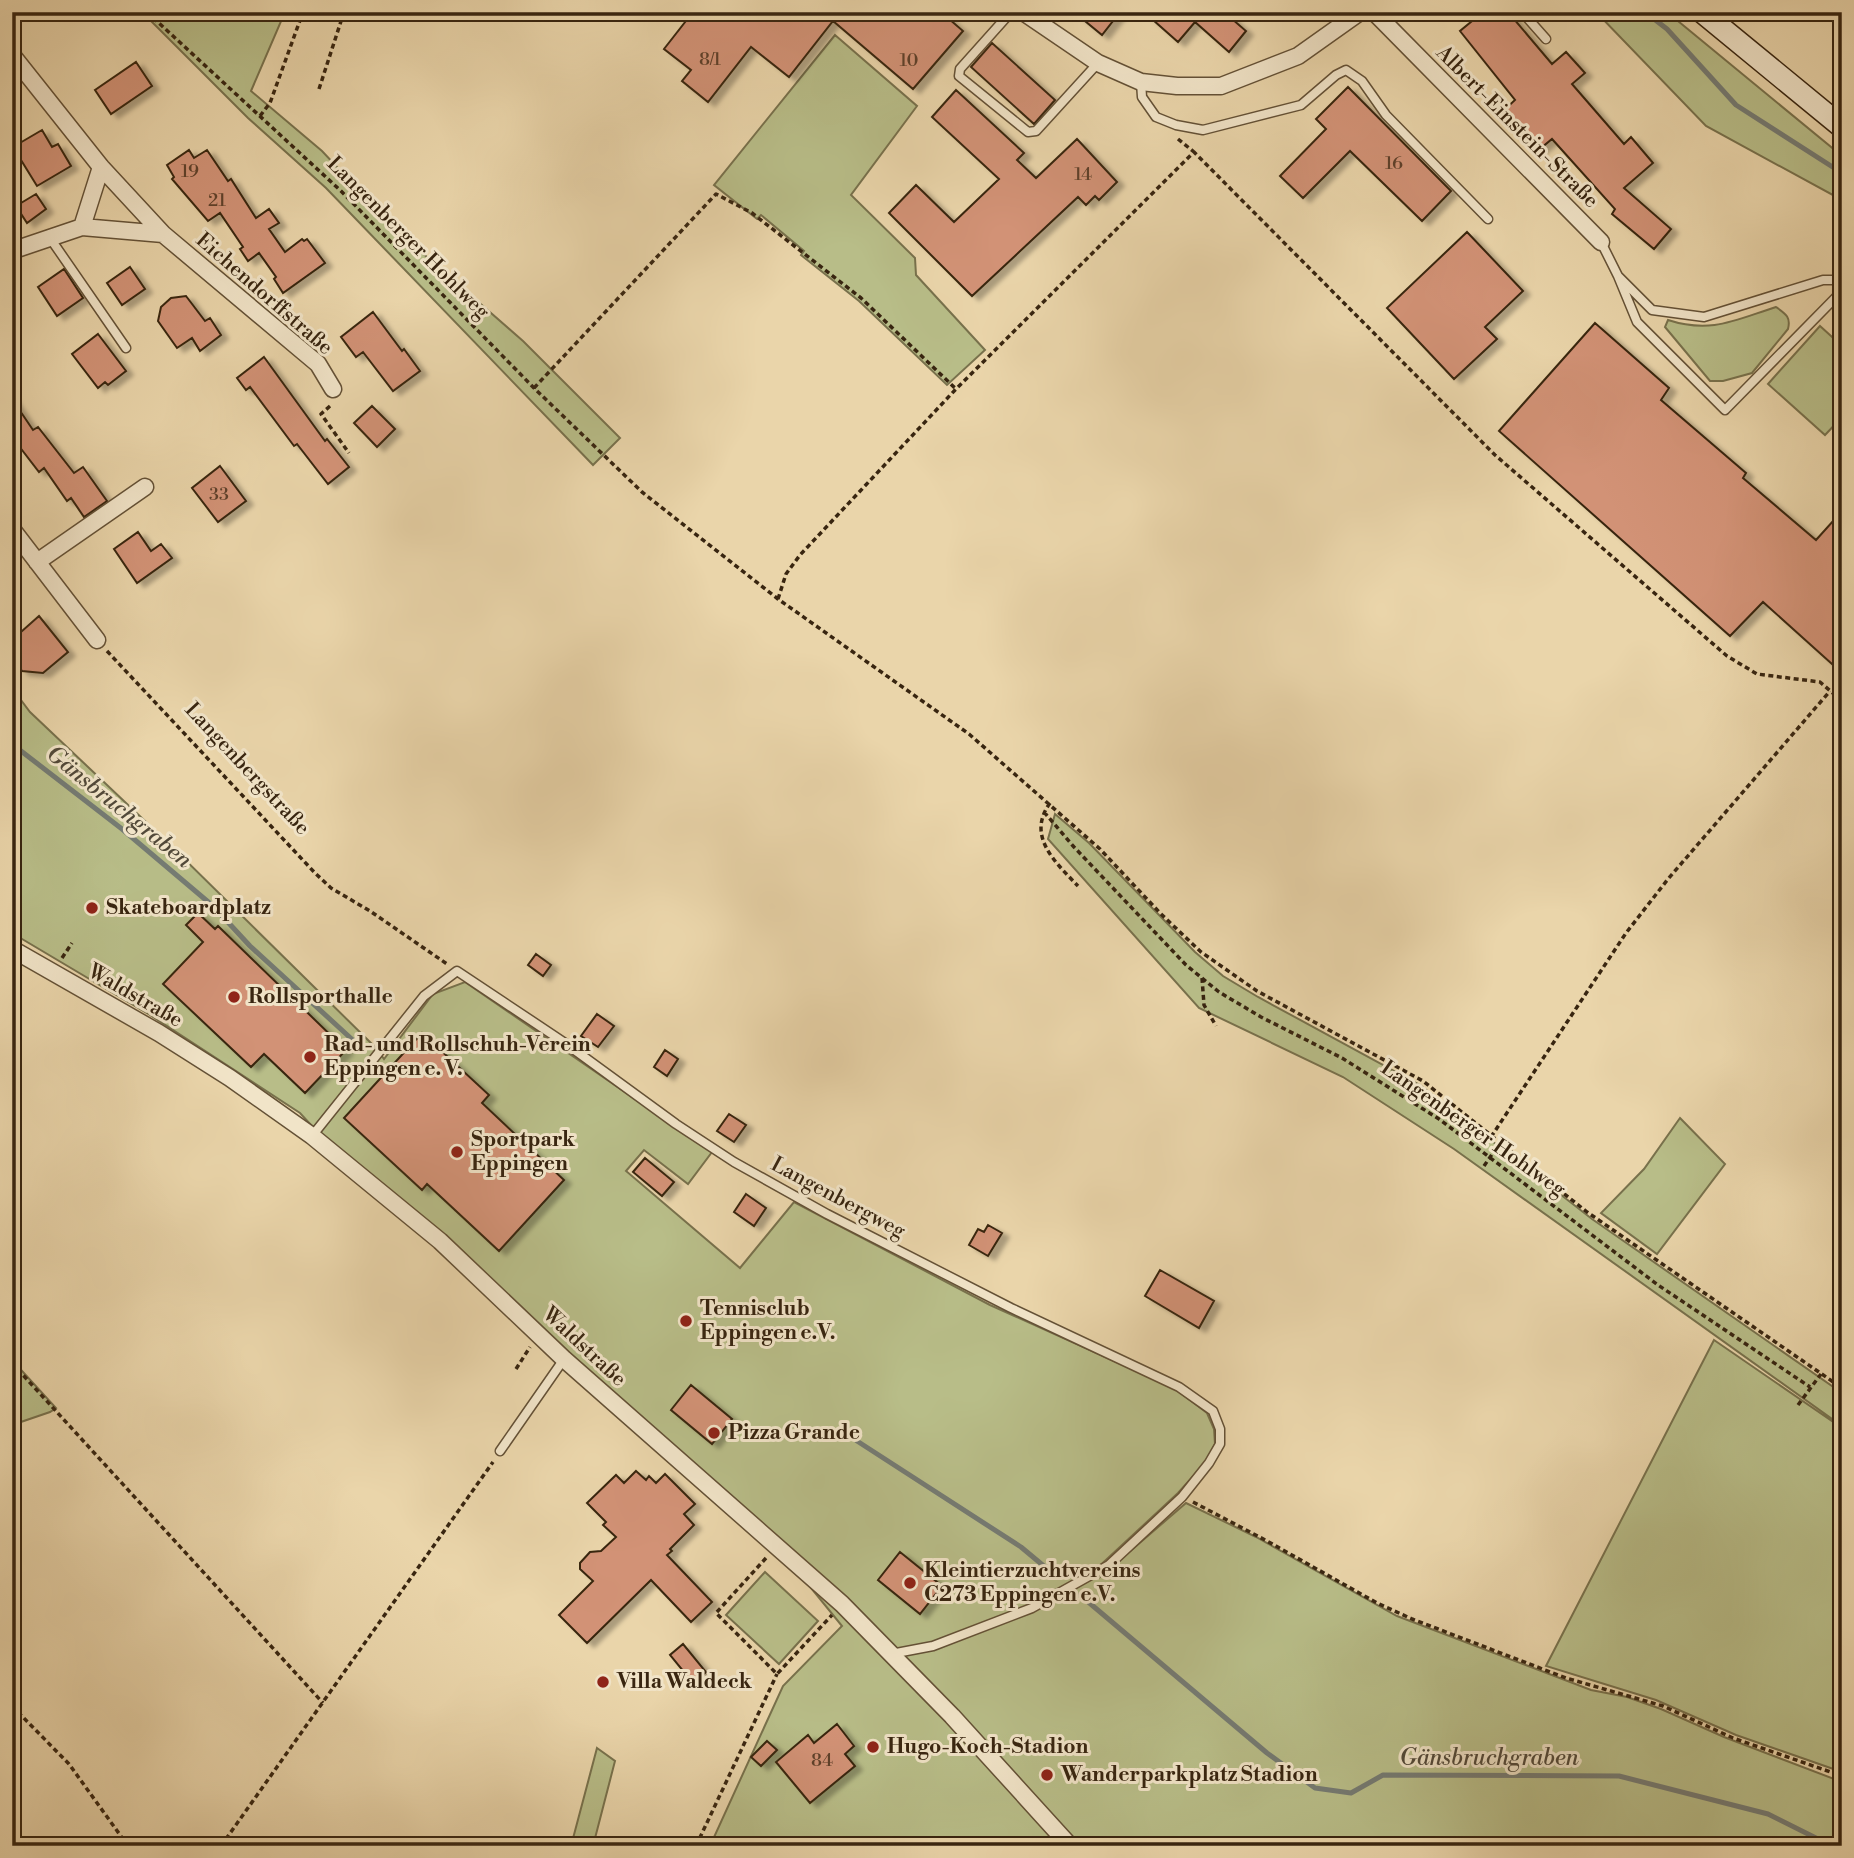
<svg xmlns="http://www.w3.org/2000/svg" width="1854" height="1858" viewBox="0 0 1854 1858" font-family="'Libre Bodoni',serif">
<defs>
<filter id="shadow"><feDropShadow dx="7" dy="4" stdDeviation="2" flood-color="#0004"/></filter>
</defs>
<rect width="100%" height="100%" fill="#ead5aa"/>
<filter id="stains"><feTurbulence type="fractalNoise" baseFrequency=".00286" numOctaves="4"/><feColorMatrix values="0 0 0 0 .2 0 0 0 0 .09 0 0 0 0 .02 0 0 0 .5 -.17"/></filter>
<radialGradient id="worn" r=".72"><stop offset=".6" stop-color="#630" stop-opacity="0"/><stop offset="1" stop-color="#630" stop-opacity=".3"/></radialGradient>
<path fill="#b8bd88" stroke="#78714c" stroke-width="2" d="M 142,12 L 285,12 L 251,91 L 322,151 L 396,230 L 523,341 L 620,438 L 593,465 L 326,188 L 248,118 Z
M 1596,12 L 1667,12 L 1842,156 L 1842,200 L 1706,126 Z
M 835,35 L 917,106 L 851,195 L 915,258 L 916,275 L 985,350 L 947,385 L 859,301 L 801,255 L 804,251 L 761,215 L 757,219 L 714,185 Z
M 1776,307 C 1786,314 1791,317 1788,329 L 1752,373 L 1723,381 L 1710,381 L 1665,327 L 1668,320 C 1711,334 1735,320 1776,307 Z
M 1820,326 L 1842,346 L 1842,417 L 1825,435 L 1768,384 Z
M 12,688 L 30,712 L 164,839 L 376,1048 L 384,1059 L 433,994 L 465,982 L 712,1152 L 688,1184 L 644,1150 L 626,1171 L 740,1268 L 794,1202 L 990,1305 L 1174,1388 L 1207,1413 L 1214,1429 L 1215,1444 L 1206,1462 L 1178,1493 L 1092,1573 L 1099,1578 L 1186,1503 L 1256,1537 L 1397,1616 L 1591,1690 L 1627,1697 L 1661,1709 L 1724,1737 L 1842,1782 L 1842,1846 L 710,1846 L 783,1686 L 842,1626 L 759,1524 L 325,1140 L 300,1113 L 150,1015 L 12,933 Z
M 1055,814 L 1089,843 L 1195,952 L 1223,976 L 1258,997 L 1420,1085 L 1592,1219 L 1842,1393 L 1842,1426 L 1454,1149 L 1343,1077 L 1199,1008 L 1048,839 Z
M 1680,1118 L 1725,1164 L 1657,1254 L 1601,1213 L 1644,1169 Z
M 1714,1340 L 1842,1428 L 1842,1772 L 1736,1735 L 1656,1700 L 1546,1666 Z
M 12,1360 L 56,1408 L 50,1412 L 12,1425 Z
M 765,1572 L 818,1621 L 779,1664 L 726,1615 Z
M 597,1748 L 615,1761 L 593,1846 L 571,1846 Z"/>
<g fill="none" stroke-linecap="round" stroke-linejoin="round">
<path stroke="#757b73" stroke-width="5" d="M 1645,12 L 1667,29 L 1736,105 L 1842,173
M 12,744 L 122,829 L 213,906 L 250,946 L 356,1043
M 857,1441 L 1021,1547 L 1057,1577
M 1080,1595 L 1267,1753 L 1315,1788 L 1351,1793 L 1383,1775 L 1619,1776 L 1768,1814 L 1832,1846"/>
</g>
<path fill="#d29276" stroke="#382510" stroke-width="2" filter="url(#shadow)" d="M 693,12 L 941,12 L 963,31 L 913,89 L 833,21 L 789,77 L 751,47 L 708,102 L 682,81 L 691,70 L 664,49 Z
M 1074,12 L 1120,12 L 1102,35 Z
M 1144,12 L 1224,12 L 1246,31 L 1229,52 L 1195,22 L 1178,42 Z
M 1483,12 L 1508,12 L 1552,64 L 1566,52 L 1585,73 L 1572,84 L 1624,144 L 1631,137 L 1653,163 L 1624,188 L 1671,229 L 1654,249 L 1612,214 L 1615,209 L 1552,139 L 1535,153 L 1501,113 L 1515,100 L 1460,31 Z
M 992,43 L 1055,100 L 1034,124 L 971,67 Z
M 136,62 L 152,86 L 111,114 L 95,90 Z
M 1348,87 L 1451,191 L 1422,221 L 1350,151 L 1303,198 L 1280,176 L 1326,129 L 1316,119 Z
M 956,90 L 1024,153 L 1017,160 L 1036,178 L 1077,139 L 1117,182 L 1099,200 L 1095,196 L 1086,205 L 1078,197 L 972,296 L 889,213 L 916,185 L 954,222 L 999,179 L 932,117 Z
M 42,130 L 52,147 L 58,144 L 71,166 L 37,186 L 13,147 Z
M 189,150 L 194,158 L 207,150 L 228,181 L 231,179 L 256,218 L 269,209 L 279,223 L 269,229 L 285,252 L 302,239 L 304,241 L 307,239 L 325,263 L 283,293 L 274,279 L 276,277 L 259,253 L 248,261 L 240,249 L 243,247 L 220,213 L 208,221 L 172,179 L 174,177 L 167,165 Z
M 36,194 L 46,209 L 27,223 L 16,206 Z
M 1467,232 L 1523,291 L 1485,327 L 1497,339 L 1454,379 L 1387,308 Z
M 130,267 L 145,289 L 122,305 L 107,283 Z
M 64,269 L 83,298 L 57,316 L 38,287 Z
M 186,296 L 205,321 L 210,318 L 221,335 L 200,351 L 192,338 L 177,348 L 158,321 L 161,307 L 171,298 Z
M 373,312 L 402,351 L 404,349 L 420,371 L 393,391 L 363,352 L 356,357 L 341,337 Z
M 1595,323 L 1669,388 L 1661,400 L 1746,473 L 1743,478 L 1816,540 L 1842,511 L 1842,673 L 1763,602 L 1730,636 L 1499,431 Z
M 98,334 L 126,371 L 108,385 L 105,382 L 98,388 L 72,354 Z
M 264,357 L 325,441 L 327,439 L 349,467 L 328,484 L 297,444 L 294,446 L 250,387 L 246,390 L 237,378 Z
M 12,399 L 33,430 L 38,427 L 74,473 L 83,467 L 107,501 L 84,517 L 71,498 L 67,501 L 44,468 L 39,472 L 12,437 Z
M 372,406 L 395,429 L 377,447 L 354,423 Z
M 220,466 L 246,501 L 218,522 L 192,488 Z
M 138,532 L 151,551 L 161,544 L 172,558 L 137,583 L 114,549 Z
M 39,616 L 68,652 L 43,673 L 22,671 L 12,656 L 12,631 L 21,632 Z
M 198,913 L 215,929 L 218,926 L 346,1050 L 305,1093 L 264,1054 L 251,1067 L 163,984 L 203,942 L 186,925 Z
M 536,954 L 551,965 L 543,976 L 528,965 Z
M 597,1014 L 614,1026 L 598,1047 L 581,1036 Z
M 422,1033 L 489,1095 L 482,1103 L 564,1180 L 499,1251 L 427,1184 L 422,1190 L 344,1118 Z
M 665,1050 L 678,1059 L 667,1076 L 654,1067 Z
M 729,1114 L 746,1125 L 734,1142 L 717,1131 Z
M 645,1158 L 674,1182 L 662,1196 L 633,1172 Z
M 746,1194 L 766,1208 L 754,1226 L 734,1212 Z
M 988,1225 L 1002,1233 L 988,1256 L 969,1245 L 978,1229 L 984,1232 Z
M 1160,1270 L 1214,1301 L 1199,1328 L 1145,1296 Z
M 691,1385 L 732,1419 L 712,1444 L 671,1410 Z
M 636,1471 L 646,1480 L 649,1476 L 656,1483 L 665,1474 L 695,1504 L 684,1514 L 694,1525 L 670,1549 L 672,1551 L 667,1555 L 712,1602 L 691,1622 L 651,1580 L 587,1643 L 559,1615 L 593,1581 L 580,1569 L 580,1563 L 590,1552 L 601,1551 L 616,1537 L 603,1525 L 606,1522 L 587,1503 L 616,1475 L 624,1483 Z
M 900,1552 L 942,1586 L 920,1614 L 878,1580 Z
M 683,1644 L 706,1672 L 693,1683 L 670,1655 Z
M 837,1724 L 854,1746 L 845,1754 L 855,1766 L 810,1803 L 776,1762 L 808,1735 L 814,1743 Z
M 767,1741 L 777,1750 L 761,1766 L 751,1757 Z"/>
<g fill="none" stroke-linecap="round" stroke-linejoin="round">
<g stroke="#645136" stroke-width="11">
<path id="lane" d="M 1011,12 L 960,69 L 959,76 L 1028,132 L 1036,131 L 1098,63
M 1522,12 L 1546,39
M 1141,82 L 1142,97 L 1156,117 L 1176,125 L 1203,130 L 1301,105 L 1336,75 L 1346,70 L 1362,81 L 1386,115 L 1488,219
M 50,238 L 126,348
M 1601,242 L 1618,276 L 1652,310 L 1704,317 L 1823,280 L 1842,280
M 1618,276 L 1637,322 L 1725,410 L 1842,291
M 312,1136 L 424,996 L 457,971 L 565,1043 L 676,1124 L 734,1162 L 827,1214 L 1011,1308 L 1179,1387 L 1213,1411 L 1220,1429 L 1220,1444 L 1209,1463 L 1182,1497 L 1109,1565 L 1032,1608 L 933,1646 L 891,1654
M 500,1451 L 564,1359"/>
</g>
<g stroke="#645136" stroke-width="19">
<path id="street" d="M 1023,12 L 1098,63 L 1141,82 L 1177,86 L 1221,86 L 1298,56 L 1360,12
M 1374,12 L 1601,242
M 12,55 L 101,167 L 163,234 L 318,364 L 333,389
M 82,227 L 101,167
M 12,247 L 20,248 L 82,227 L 163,234
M 12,529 L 97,640
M 37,562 L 145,487
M 12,949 L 159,1033 L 230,1078 L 312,1136 L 440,1241 L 564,1359 L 842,1604 L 952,1716 L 1070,1846"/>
</g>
<g stroke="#382510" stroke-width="24">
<path id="secondary" d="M 1702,12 L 1842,127"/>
</g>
<path stroke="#382510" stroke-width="3.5" stroke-dasharray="5 3.5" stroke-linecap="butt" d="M 147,12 L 341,191 L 534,388 L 642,492 L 778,599 L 969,734 L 1100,849 L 1161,914 L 1201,952 L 1257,991 L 1423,1081 L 1587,1212 L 1842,1388
M 319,89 L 344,12
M 260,116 L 270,103 L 303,12
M 1178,139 L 1194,152
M 534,388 L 716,194 L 752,213 L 861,298 L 956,389
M 330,406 L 321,414 L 349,453
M 778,599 L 786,574 L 800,555 L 956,389 L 1194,152 L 1495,455 L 1727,656 L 1757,674 L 1820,682 L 1842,701
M 107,651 L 315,873 L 331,888 L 370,911 L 447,964
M 1050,803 C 1026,836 1055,862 1078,886
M 1044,812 L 1074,847 L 1186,965 L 1219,992 L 1261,1017 L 1342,1058 L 1439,1119 L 1658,1285 L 1810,1387
M 62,958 L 72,943
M 1202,978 L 1204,1005 L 1216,1026
M 12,982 L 19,972
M 1491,1137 L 1626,933 L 1668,879 L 1830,691
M 1495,1150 L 1500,1144
M 12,1363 L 323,1703
M 516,1369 L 530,1347
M 1835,1384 L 1842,1380
M 1798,1405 L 1821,1374
M 1193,1502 L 1267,1541 L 1377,1603 L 1412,1619 L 1566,1678 L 1663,1706 L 1733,1738 L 1842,1776
M 766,1558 L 716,1613 L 777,1674 L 832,1615
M 12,1706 L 69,1764 L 128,1846
M 221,1846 L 493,1462
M 696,1846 L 777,1674"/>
<use href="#lane" stroke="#f1e4c8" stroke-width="8"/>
<use href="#street" stroke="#f1e4c8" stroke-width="16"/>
<use href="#secondary" stroke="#f1e4c8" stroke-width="21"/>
<path stroke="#382510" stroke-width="3.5" stroke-dasharray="5 3.5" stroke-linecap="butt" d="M 1484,1166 L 1495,1150"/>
</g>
<g fill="#8f2418" stroke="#f1e4c8" stroke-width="2.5">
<circle cx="92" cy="908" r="7"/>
<circle cx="234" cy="997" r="7"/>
<circle cx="310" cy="1057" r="7"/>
<circle cx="457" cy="1152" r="7"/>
<circle cx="686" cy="1321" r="7"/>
<circle cx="714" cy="1433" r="7"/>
<circle cx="910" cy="1583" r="7"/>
<circle cx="603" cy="1682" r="7"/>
<circle cx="873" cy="1747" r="7"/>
<circle cx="1047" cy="1775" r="7"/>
</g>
<g text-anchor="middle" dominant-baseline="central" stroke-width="6" stroke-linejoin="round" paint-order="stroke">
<g font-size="18" fill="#5e402a">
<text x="710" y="59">8/1</text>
<text x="909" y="60">10</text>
<text x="1394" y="163">16</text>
<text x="190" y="171">19</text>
<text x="1083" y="174">14</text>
<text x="217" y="200">21</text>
<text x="219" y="494">33</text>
<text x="822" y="1760">84</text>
</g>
<g font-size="21" fill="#382510" stroke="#f1e4c8">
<text transform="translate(1517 127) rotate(45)">Albert-Einstein-Straße</text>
<text transform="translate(408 238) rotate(45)">Langenberger Hohlweg</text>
<text transform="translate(264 294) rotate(41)">Eichendorffstraße</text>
<text transform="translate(247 769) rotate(47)">Langenbergstraße</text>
<text transform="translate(135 996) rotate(30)">Waldstraße</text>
<text transform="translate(1473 1129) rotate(35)">Langenberger Hohlweg</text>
<text transform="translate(838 1198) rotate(28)">Langenbergweg</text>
<text transform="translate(584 1347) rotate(43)">Waldstraße</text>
</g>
<g font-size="21" font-weight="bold" fill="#382510" stroke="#f1e4c8" text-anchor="start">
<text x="106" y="908">Skateboardplatz</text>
<text x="248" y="997">Rollsporthalle</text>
<text x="324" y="1045">Rad- und Rollschuh-Verein<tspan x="324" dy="24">Eppingen e. V.</tspan></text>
<text x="471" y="1140">Sportpark<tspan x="471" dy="24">Eppingen</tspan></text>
<text x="700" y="1309">Tennisclub<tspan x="700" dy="24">Eppingen e.V.</tspan></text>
<text x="728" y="1433">Pizza Grande</text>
<text x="924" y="1571">Kleintierzuchtvereins<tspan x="924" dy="24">C273 Eppingen e.V.</tspan></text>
<text x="617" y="1682">Villa Waldeck</text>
<text x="887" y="1747">Hugo-Koch-Stadion</text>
<text x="1061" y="1775">Wanderparkplatz Stadion</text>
</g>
<g font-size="23" font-style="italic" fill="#524939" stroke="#f1e4c8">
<text transform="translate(119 807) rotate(39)">Gänsbruchgraben</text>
<text x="1489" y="1758">Gänsbruchgraben</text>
</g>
</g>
<rect width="1854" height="1858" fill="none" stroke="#ead5aa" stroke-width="42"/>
<rect x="14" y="14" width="1826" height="1830" fill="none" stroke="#382510" stroke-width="3.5"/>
<rect x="21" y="21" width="1812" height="1816" fill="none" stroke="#382510" stroke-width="2"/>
<rect width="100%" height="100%" filter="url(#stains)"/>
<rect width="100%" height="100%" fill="url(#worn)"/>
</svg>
